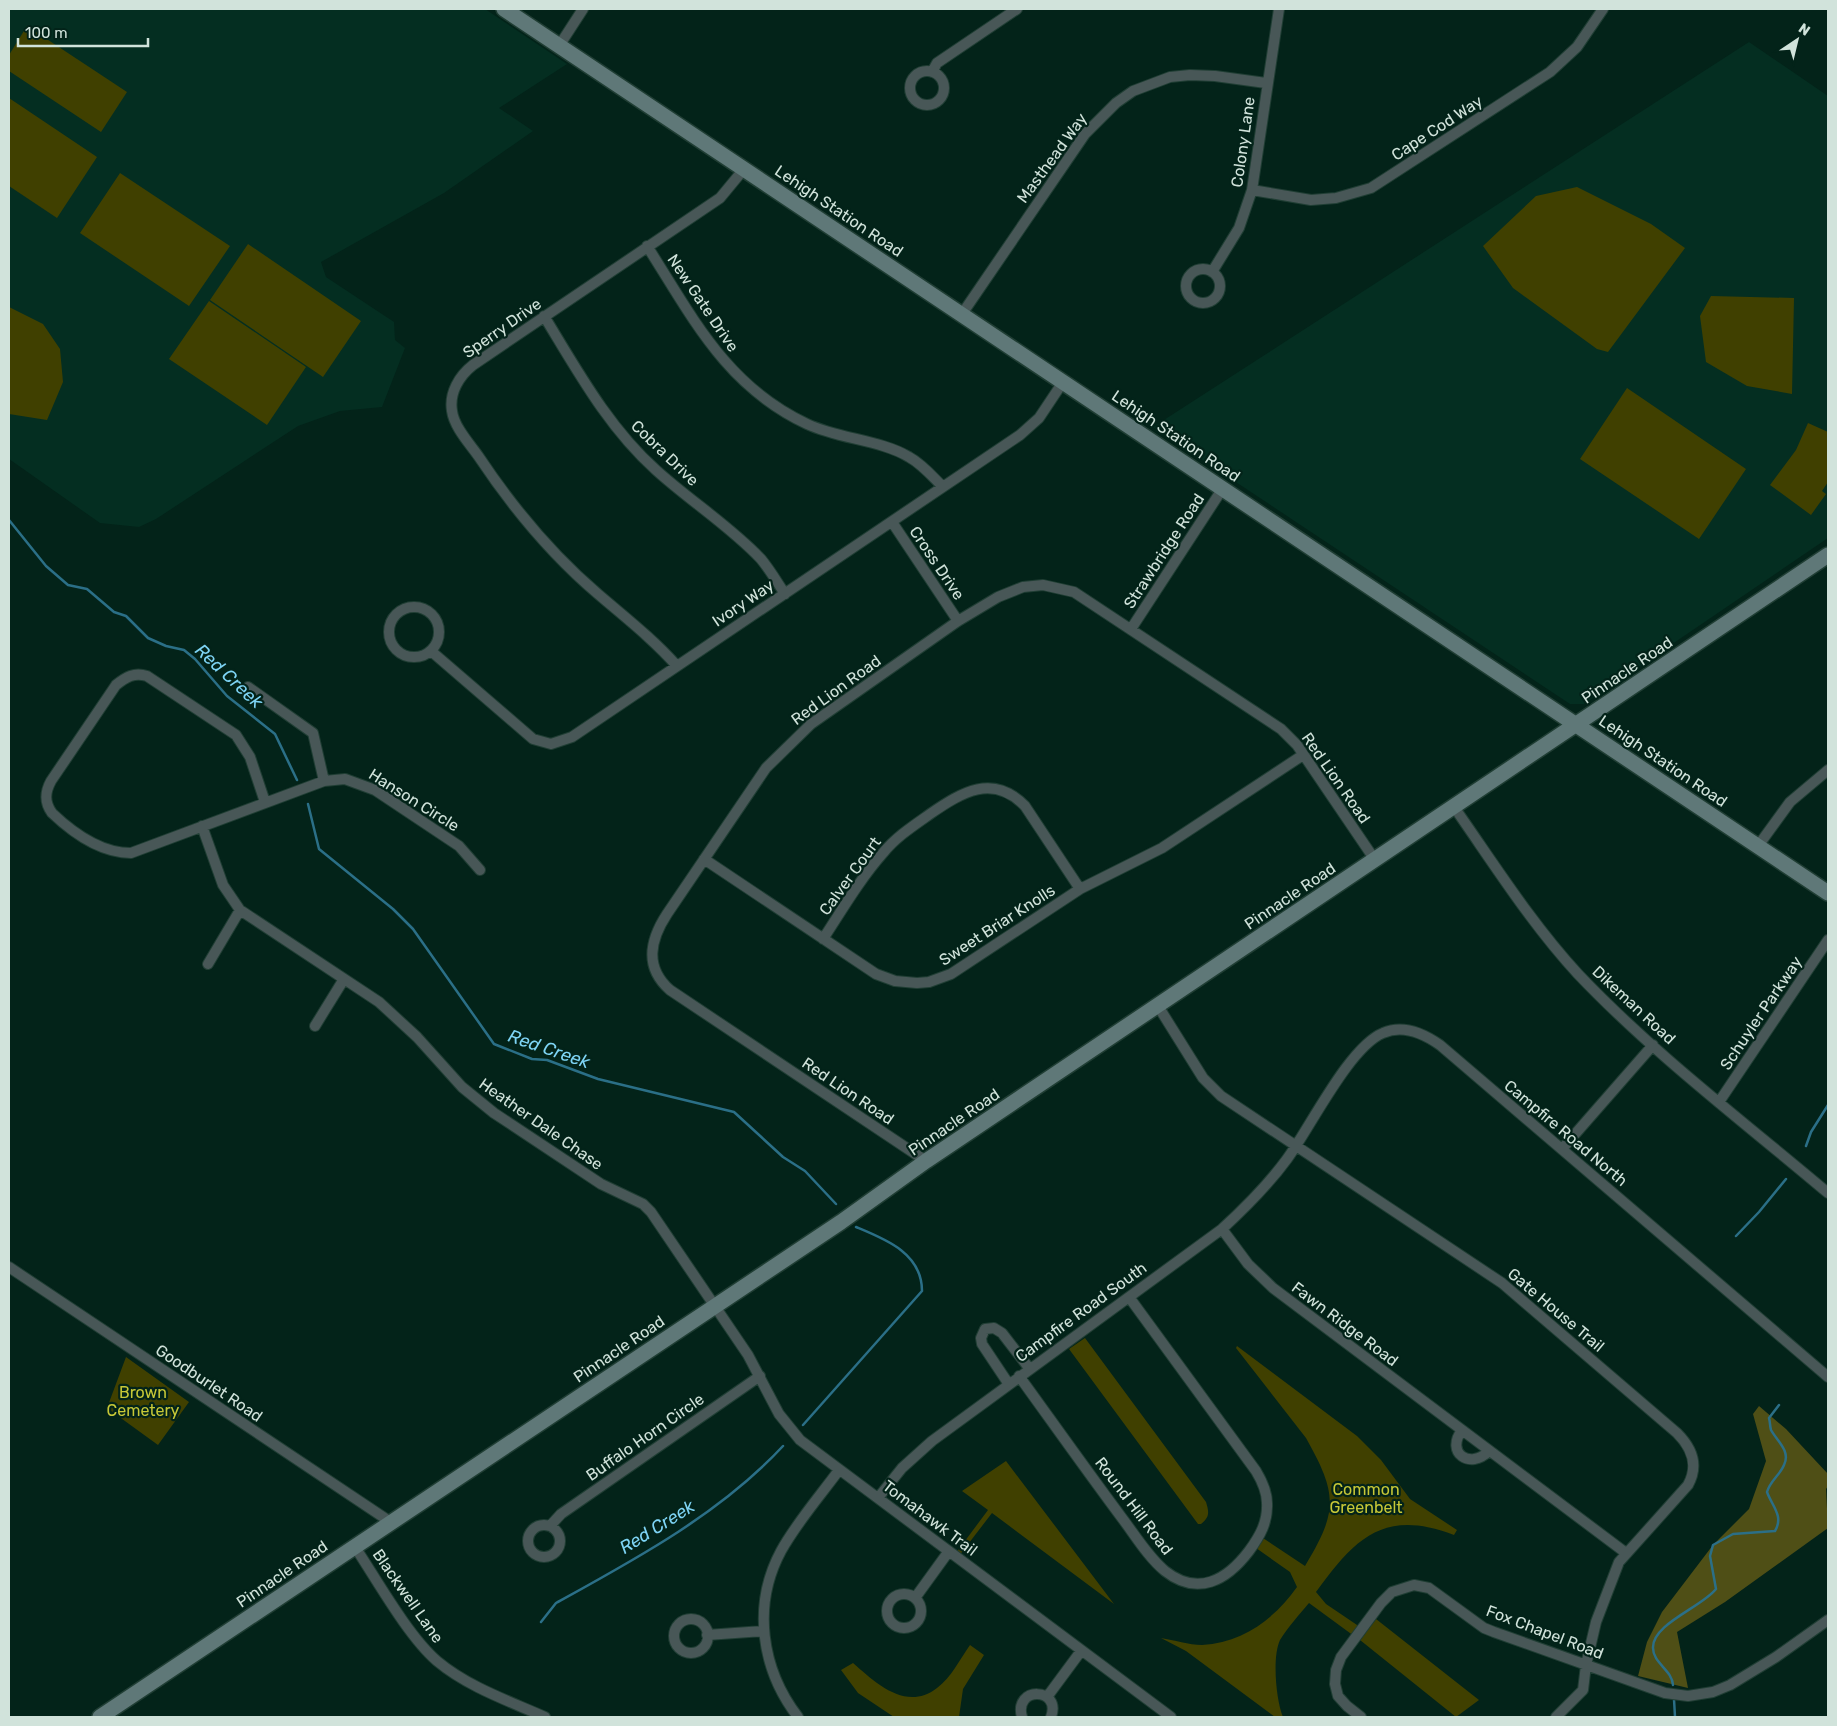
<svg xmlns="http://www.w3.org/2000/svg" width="1837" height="1726" viewBox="0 0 1837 1726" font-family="Rubik,sans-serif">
<rect width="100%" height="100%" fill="#032319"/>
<path fill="#042e21" d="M 9,9 L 485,9 L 567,64 L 499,108 L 533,131 L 444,193 L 321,262 L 326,277 L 394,322 L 395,340 L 405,348 L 382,407 L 340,411 L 298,426 L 156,519 L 139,527 L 100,523 L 9,459 Z
M 1749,42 L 1828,96 L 1828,538 L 1584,704 L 1570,704 L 1153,427 Z"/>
<path fill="#404000" d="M 27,26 L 127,92 L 101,132 L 9,71 L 9,55 Z
M 9,98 L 97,157 L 57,218 L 9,186 Z
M 120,173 L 230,246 L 189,306 L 80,233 Z
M 1577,187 L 1651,224 L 1685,248 L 1608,352 L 1597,349 L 1513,288 L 1483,246 L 1536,196 Z
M 248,244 L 361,321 L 323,377 L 210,300 Z
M 1711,296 L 1794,298 L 1792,394 L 1747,386 L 1706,362 L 1700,316 Z
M 209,301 L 306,367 L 267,425 L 169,359 Z
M 9,307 L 43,324 L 60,349 L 63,382 L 47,420 L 9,414 Z
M 1627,388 L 1746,469 L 1699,539 L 1580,459 Z
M 1808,423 L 1828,432 L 1828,482 L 1822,491 L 1826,494 L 1811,515 L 1770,485 L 1796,450 Z
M 1085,1338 L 1206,1502 C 1209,1512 1210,1517 1201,1524 L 1198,1524 L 1069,1349 Z
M 1237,1346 L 1357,1436 L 1381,1460 L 1410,1499 L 1457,1530 L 1454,1535 C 1383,1508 1355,1539 1316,1592 L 1326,1604 L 1360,1627 L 1354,1636 L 1309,1603 C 1299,1615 1288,1627 1280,1640 C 1272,1657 1276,1700 1283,1717 L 1275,1717 L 1186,1651 L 1161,1638 C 1174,1640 1189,1645 1202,1645 C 1244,1642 1274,1619 1297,1587 L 1290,1572 L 1256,1548 L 1263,1538 L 1305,1566 C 1338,1511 1338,1495 1306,1438 L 1236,1348 Z
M 126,1357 L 189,1402 L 158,1445 L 107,1408 Z
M 1006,1461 L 1114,1604 L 992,1513 L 959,1556 L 956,1553 L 988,1510 L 962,1491 Z
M 1376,1619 L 1479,1700 L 1456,1717 L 1360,1640 Z
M 970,1645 L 984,1655 L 963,1689 L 959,1717 L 894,1717 L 858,1693 L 841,1670 L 853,1663 C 876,1683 906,1712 937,1688 C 951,1678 960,1659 970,1645 Z"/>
<path fill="#4f4f16" d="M 1759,1406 L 1786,1429 L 1828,1474 L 1828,1486 L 1826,1489 L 1828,1528 L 1725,1602 L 1677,1632 L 1688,1688 L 1638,1676 L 1647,1642 L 1662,1612 L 1713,1545 L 1749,1509 L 1766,1461 L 1753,1414 Z"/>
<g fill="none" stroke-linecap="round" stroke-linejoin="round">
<path stroke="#2b6f87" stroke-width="2.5" d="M 9,520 L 46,566 L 68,585 L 87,589 L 114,612 L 126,616 L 148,638 L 166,646 L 184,650 L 195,659 L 227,696 L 275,734 L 297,780
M 308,804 L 319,849 L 393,909 L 413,929 L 494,1044 L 532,1059 L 547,1060 L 598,1079 L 734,1112 L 783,1157 L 805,1171 L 836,1204
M 1806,1146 L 1811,1132 L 1828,1105
M 1736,1236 L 1759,1212 L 1786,1179
M 803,1425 L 922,1291 C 922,1253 885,1239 856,1227
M 541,1622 L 556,1603 C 636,1559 721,1513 783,1446
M 1673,1685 C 1672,1670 1653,1663 1653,1648 C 1652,1624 1702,1607 1716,1589 L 1710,1556 L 1713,1545 L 1733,1534 L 1775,1531 C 1784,1516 1772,1506 1767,1492 C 1770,1481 1780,1475 1784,1465 C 1791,1451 1777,1441 1771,1430 C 1770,1427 1770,1421 1769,1418 L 1779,1405
M 1674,1699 L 1675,1717"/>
<g stroke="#203e34" stroke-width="12">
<path id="street" d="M 559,46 L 583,9
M910 88a17 17 0 1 1 34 0a17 17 0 1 1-34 0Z
M 932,72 L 937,63 L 1017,9
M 1252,190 L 1311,200 L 1336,198 L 1371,188 L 1550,72 L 1577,47 L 1603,9
M 647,246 C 693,318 726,386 807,424 C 839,439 881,440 909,457 C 922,464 932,476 943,487
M1186 286a17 17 0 1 1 34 0a17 17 0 1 1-34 0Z
M 1212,272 L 1239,228 L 1252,190 L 1279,9
M 962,314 L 1085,134 L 1116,103 L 1133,91 L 1170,77 L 1190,75 L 1215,76 L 1266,83
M 544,316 C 577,370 608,427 656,470 C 690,501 730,526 761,559 C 770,570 777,582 785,594
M 892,522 L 958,621
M389 632a25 25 0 1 1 50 0a25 25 0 1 1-50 0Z
M 1131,629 L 1223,488
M 431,651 L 533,739 L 551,744 L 572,737 L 1020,435 L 1039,418 L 1063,382
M 677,666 C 653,639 626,618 598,594 C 551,554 513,508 479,457 C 470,444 454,427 452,411 C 449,393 459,376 473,365 L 720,198 L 744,169
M 248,687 L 313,733 L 324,781
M 265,802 L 250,757 L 236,735 L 147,676 C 134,672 126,677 116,685 L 51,781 C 45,792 44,802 52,813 C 73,833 101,853 131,853 L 324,781 L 345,779 L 375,790 L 459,846 L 480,870
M 1454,807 C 1494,864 1531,923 1578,974 C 1654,1054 1744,1122 1828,1193
M 202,826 L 223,885 L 240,910 L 379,1002 L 417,1037 L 462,1087 L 494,1113 L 601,1184 L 643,1204 L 651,1212 L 748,1355 L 779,1414 L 800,1440 L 1171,1717
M 1758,846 L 1790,802 L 1828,770
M 704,859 L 876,974 L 895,981 L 917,983 L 929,982 L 951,974 L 1080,889 L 1162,848 L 1303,755
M 823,939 C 842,910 860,879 883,853 C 896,837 913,826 930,814 C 962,792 993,773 1025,806 L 1080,889
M 208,964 L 240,910
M 1158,1006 L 1203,1078 L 1221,1096 L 1502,1283 L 1677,1433 C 1692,1448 1699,1465 1688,1485 L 1619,1562 L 1596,1622 L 1586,1665 L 1583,1690 L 1556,1717
M 315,1026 L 344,979
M 1719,1102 L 1828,940
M 1562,1149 L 1653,1045
M 926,1161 L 670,990 C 644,967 650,940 667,914 L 766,768 L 811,724 L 958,621 L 998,597 L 1023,587 L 1043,585 L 1074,592 L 1281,729 L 1297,745 L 1375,860
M 1222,1229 L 1248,1264 L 1273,1288 L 1626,1553
M 9,1267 L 392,1523
M 1019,1376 C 1053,1423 1087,1471 1122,1518 C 1135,1535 1148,1557 1165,1571 C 1198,1597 1227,1580 1249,1551 C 1260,1536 1268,1522 1267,1503 C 1267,1491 1262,1481 1256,1471 L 1129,1297
M 1008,1383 L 982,1344 L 981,1338 L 985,1329 L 994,1328 L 1002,1333 L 1029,1368
M 1462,1430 C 1445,1453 1470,1470 1489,1451
M 878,1498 L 902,1468 L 932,1441 L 1222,1229 C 1246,1207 1268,1185 1287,1159 C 1310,1128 1349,1047 1383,1033 C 1403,1024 1423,1033 1440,1045 L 1828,1377
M528 1541a16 16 0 1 1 32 0a16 16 0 1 1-32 0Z
M 550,1526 L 561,1514 L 760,1376
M 355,1547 C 377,1580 408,1636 437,1661 C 468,1687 509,1701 545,1717
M887 1611a17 17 0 1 1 34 0a17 17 0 1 1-34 0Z
M 915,1598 L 949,1551
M674 1636a17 17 0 1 1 34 0a17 17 0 1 1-34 0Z
M 707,1635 L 763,1631
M 1047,1697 L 1081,1651
M 798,1717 C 761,1669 752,1605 781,1551 C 797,1522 820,1496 839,1470
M 1022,1717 C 1013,1686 1062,1687 1051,1717
M 1361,1717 L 1347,1706 L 1338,1696 L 1335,1684 L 1336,1670 L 1341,1657 L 1381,1603 L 1392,1592 L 1414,1585 L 1429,1588 L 1484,1628 L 1494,1632 L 1665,1693 L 1688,1696 L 1713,1692 L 1730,1685 L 1776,1657 L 1828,1620"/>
</g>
<g stroke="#203e34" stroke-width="18">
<path id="secondary" d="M 504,9 L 1828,893
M 100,1717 L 841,1222 L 926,1161 L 1828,555"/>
</g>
<use href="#street" stroke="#485757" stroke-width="10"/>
<use href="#secondary" stroke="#5f7878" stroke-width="15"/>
</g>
<g text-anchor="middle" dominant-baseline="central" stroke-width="4.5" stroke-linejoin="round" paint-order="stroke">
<g font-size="16" fill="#d1e3db" stroke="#032319">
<text transform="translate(1437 128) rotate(-33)">Cape Cod Way</text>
<text transform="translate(1243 142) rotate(-82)">Colony Lane</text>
<text transform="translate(1052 158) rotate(-54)">Masthead Way</text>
<text transform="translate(839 211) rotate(34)">Lehigh Station Road</text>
<text transform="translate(703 303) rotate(56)">New Gate Drive</text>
<text transform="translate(502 328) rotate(-35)">Sperry Drive</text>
<text transform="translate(1176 436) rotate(34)">Lehigh Station Road</text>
<text transform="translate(665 453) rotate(44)">Cobra Drive</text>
<text transform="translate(1164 551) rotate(-57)">Strawbridge Road</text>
<text transform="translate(937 563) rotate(56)">Cross Drive</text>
<text transform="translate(743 603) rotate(-34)">Ivory Way</text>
<text transform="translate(1627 670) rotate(-34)">Pinnacle Road</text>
<text transform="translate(836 690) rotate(-36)">Red Lion Road</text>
<text transform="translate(1663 761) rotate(34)">Lehigh Station Road</text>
<text transform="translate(1336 778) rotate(55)">Red Lion Road</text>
<text transform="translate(414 800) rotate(32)">Hanson Circle</text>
<text transform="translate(850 876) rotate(-54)">Calver Court</text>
<text transform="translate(1290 896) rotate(-34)">Pinnacle Road</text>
<text transform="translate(997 925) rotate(-33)">Sweet Briar Knolls</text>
<text transform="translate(1634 1005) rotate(43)">Dikeman Road</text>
<text transform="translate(1761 1013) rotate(-56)">Schuyler Parkway</text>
<text transform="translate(848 1091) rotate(34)">Red Lion Road</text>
<text transform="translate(954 1122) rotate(-34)">Pinnacle Road</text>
<text transform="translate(541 1124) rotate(35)">Heather Dale Chase</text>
<text transform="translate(1566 1133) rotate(40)">Campfire Road North</text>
<text transform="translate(1556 1310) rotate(40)">Gate House Trail</text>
<text transform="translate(1081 1312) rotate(-36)">Campfire Road South</text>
<text transform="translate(1345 1324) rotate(37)">Fawn Ridge Road</text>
<text transform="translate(619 1349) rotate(-34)">Pinnacle Road</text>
<text transform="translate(209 1383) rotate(34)">Goodburlet Road</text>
<text transform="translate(645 1437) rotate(-35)">Buffalo Horn Circle</text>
<text transform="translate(1134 1506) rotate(53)">Round Hill Road</text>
<text transform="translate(930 1518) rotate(37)">Tomahawk Trail</text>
<text transform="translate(282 1574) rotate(-34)">Pinnacle Road</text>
<text transform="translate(408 1596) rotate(55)">Blackwell Lane</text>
<text transform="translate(1545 1632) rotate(21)">Fox Chapel Road</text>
</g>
<g font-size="16" fill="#c7c837" stroke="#032319">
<text x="143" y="1392">Brown<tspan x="143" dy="18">Cemetery</tspan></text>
<text x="1366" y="1489">Common<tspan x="1366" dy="18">Greenbelt</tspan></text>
</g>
<g font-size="18" font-style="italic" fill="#7ed4f5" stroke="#032319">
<text transform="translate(229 676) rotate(43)">Red Creek</text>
<text transform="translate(549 1049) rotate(19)">Red Creek</text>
<text transform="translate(657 1527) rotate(-32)">Red Creek</text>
</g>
</g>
<rect width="1837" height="1726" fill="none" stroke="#d1e3db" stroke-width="20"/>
<g transform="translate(1797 40) rotate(35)" stroke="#032319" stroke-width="4" paint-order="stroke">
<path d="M0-4L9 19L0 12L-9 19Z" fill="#d1e3db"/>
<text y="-8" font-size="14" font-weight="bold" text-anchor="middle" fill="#d1e3db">N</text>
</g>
<path d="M18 38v8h130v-8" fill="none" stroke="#d1e3db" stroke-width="2.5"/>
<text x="25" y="38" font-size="15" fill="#d1e3db" stroke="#032319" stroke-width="4" paint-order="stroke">100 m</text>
</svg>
